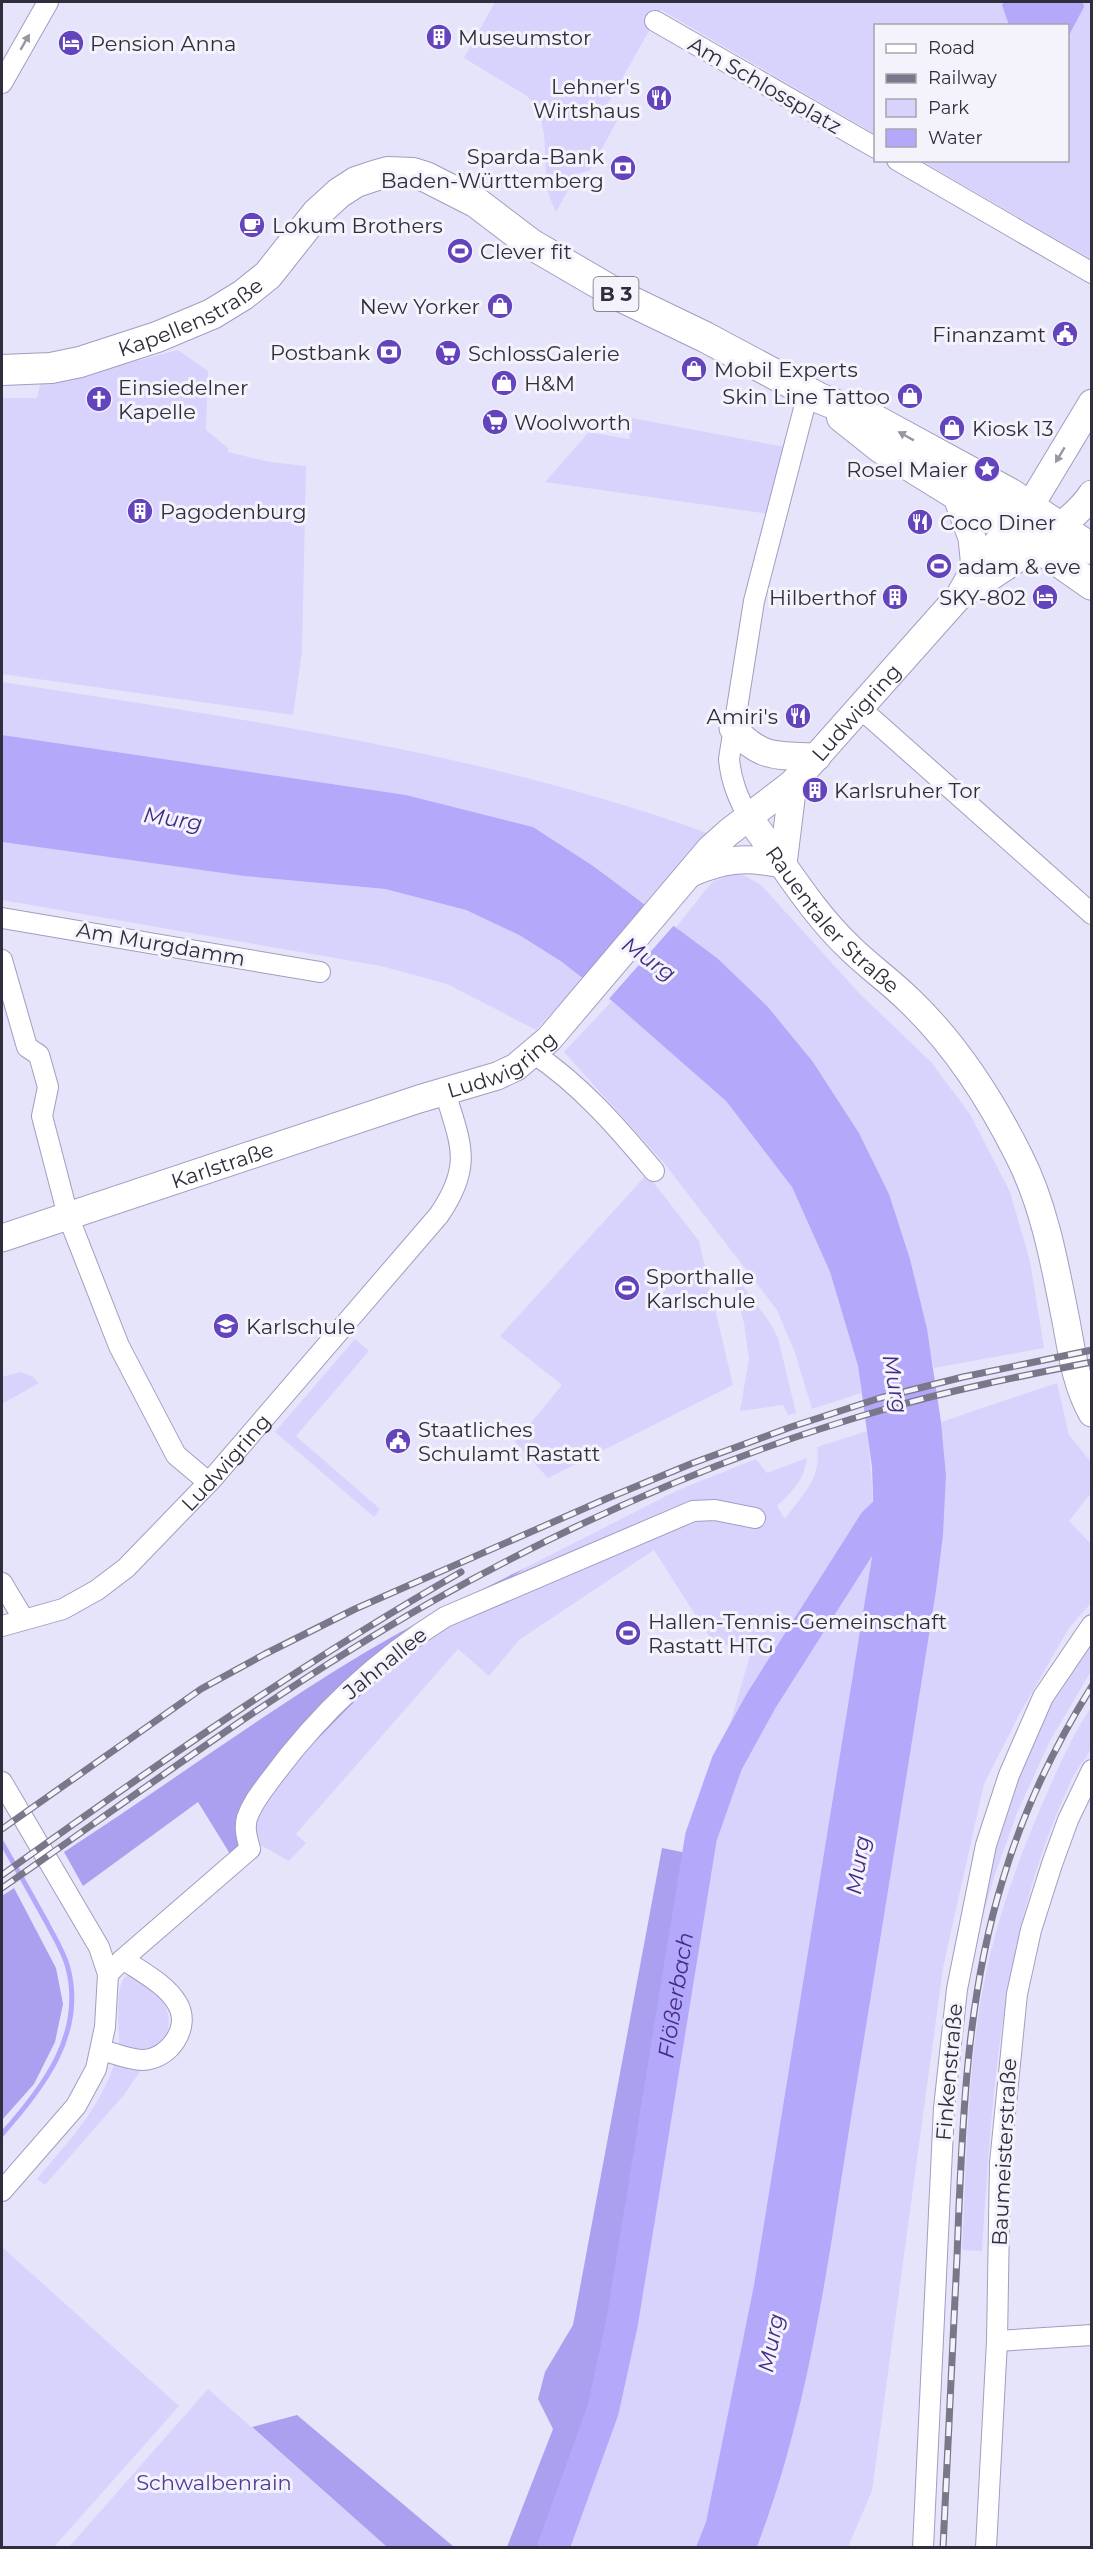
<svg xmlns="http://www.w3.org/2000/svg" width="1093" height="2549" viewBox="0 0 1093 2549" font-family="Montserrat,sans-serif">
<rect width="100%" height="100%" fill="#e6e4fa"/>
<path fill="#d8d3fd" d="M 495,2 L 1091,2 L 1091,259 L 922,161 L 1068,160 L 1068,26 L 876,26 L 875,134 L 661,10 L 603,112 L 617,121 L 590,170 L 577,174 L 556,212 C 553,205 549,197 548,190 C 542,156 552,123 527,96 L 464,58 Z
M 178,350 L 208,371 L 206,430 L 228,448 L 228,452 L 270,462 L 306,466 L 302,652 L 293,715 L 2,674 L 2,398 L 37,398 L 41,380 L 113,367 Z
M 632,418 L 785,447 L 769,514 L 545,482 L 589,432 L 629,439 Z
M 2,682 C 239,719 481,751 707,833 L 646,904 L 533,827 L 406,795 L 2,735 Z
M 2,842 L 244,876 L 385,889 L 466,910 L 522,936 L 562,962 L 583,978 L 536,1030 L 447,984 L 381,966 L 2,900 Z
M 738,872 L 761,885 L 860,994 L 931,1062 L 970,1114 L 1010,1192 L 1030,1261 L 1044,1348 L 934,1368 L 910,1259 L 889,1194 L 859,1133 L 813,1062 L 676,927 L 712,882 Z
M 612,1001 L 726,1101 L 792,1187 L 830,1272 L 858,1366 L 861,1393 L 812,1409 L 795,1353 L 777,1310 L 664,1163 L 564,1052 Z
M 647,1174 L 699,1241 L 733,1385 L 548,1478 L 515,1442 L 562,1385 L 500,1336 Z
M 729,1267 L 771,1324 L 778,1338 L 796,1413 L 788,1415 L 783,1405 L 740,1411 L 749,1359 L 744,1323 Z
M 355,1339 L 369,1351 L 296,1436 L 380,1509 L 374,1517 L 275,1432 Z
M 20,1372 L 32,1376 L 39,1383 L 2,1404 L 2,1377 Z
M 1057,1383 L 1069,1435 L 1091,1462 L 1091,1493 L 1069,1521 L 1091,1544 L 1091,1603 L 1069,1628 L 1020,1713 L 984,1784 L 943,1968 L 872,2491 L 848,2547 L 757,2548 C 809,2411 828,2262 851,2118 C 880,1942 908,1766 936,1591 L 946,1475 L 941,1422 Z
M 867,1431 C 872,1473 875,1515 872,1557 L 754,2285 L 706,2522 L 696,2547 L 559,2547 L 577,2504 L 608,2415 L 627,2323 L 692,1854 L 751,1652 L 712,1641 L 654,1550 L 519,1640 L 489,1676 L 458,1649 L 296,1834 L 306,1843 L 289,1861 L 255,1842 L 252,1828 L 257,1813 L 306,1751 L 408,1647 L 525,1568 L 678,1490 L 756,1459 L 767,1473 L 807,1458 C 804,1480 793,1491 777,1506 L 785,1519 C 802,1495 822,1478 817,1447 Z
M 1091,1642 L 1091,1671 L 1050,1741 L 1017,1813 L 994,1877 L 956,2015 L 1005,1802 L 1036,1731 L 1065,1680 Z
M 1091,1707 C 1092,1718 1093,1733 1092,1744 C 1089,1756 1077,1768 1072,1779 C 1054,1817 1039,1859 1028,1899 C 996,2017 990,2130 982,2251 L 962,2250 C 967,2152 967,2051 990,1955 C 1003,1902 1022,1850 1044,1800 C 1058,1768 1072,1736 1091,1707 Z
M 131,1973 C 160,1996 180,2008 162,2047 L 142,2054 L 119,2047 C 120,2027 114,1994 124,1978 Z
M 115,2062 L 142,2069 L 123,2096 L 45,2185 L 37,2179 C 71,2138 97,2113 115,2062 Z
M 2,2247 L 179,2406 L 54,2547 L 2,2547 Z
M 208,2389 L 387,2547 L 68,2548 Z"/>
<path fill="#ab9ff0" d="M 525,1568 L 408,1647 L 306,1751 L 257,1813 L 235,1862 L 198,1802 L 83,1886 L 64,1852 C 164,1787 261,1715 364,1653 C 416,1622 470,1595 525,1568 Z
M 662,1848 L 692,1854 L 627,2323 L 608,2415 L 577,2504 L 556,2547 L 507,2547 L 553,2429 L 538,2399 L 545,2372 L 573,2325 Z
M 14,1888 L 56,1968 L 63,2004 L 55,2042 L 34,2084 L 2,2120 L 2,1896 Z
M 297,2415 L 454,2547 L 387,2547 L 252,2427 Z"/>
<path fill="#b4a8fa" d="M 1004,2 L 1083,2 L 1084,7 L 1068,37 L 1068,26 L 1009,25 L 1002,5 Z
M 2,735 L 406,795 L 533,827 L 593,866 L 717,958 L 767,1006 L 813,1062 L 859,1133 L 889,1194 L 910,1259 L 927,1329 L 941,1422 L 946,1475 L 943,1535 L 936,1591 C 908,1767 880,1942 851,2118 C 828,2262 809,2411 757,2547 L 696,2547 L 706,2522 L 754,2285 L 872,1557 L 874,1523 L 872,1467 L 858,1366 L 830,1272 L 792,1187 L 726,1101 L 612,1001 L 562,962 L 521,936 L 466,910 L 385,889 L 244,876 L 2,842 Z"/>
<path fill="#e6e4fa" d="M 649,902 L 676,923 L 607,1001 L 581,980 Z"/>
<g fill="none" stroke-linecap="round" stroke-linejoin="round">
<path stroke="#b4a8fa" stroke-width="5" d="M 2,1843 C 17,1869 32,1896 47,1923 C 54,1937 64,1952 68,1968 C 85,2034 43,2088 2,2134"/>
<path stroke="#b4a8fa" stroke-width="32" id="s1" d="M 553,2548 L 603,2410 L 622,2323 L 701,1837 L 727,1763 L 761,1701 L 874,1523 L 904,1494"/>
<g stroke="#a19dc0" stroke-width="22">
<g id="street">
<path d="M 655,21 L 876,148"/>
<path d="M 2,83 L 48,2"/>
<path d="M 897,160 L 1092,273"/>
<path d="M 860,708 L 1092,914"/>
<path d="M 749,818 C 738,798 731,781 729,759 L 754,601 L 808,393"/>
<path d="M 2,918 L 320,972"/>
<path d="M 2,960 L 27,1047 L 39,1055 L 48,1087 L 42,1116 L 68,1216 L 119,1346 L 176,1455 L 208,1482"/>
<path d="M 533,1053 C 580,1084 618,1128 654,1171"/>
<path d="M 2,1583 L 23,1618"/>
<path id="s2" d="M 2,1626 L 63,1609 L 97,1590 L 126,1568 L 212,1479 L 439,1215 C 473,1165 461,1145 445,1092"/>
<path d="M 2,1782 L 99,1947 L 108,1974 L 105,2027 L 96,2069 L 76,2106 L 2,2191"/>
<path d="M 108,1974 L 123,1959 L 250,1849 C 247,1838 244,1829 247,1818 C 252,1803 262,1791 271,1779 C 318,1715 378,1659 445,1617 L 693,1511 L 715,1510 L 755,1518"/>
<path d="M 101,2050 C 114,2053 129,2060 142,2060 C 169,2060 192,2027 177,2003 C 166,1984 140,1971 123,1959"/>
<path d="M 997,2341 L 1092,2335"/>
<path d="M 923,2548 L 944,2108 L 957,1989 L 986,1845 L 1009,1775 L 1043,1697 L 1092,1625"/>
<path d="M 986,2548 L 997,2341 L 1000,2163 L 1017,1994 L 1031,1930 L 1052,1864 L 1068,1820 L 1092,1770"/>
</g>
</g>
<g stroke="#a19dc0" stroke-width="29">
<g id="secondary">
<path d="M 957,497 L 972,538 L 975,568"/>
<path d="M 969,590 C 1000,571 1074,523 1092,494"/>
<path d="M 733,728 C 762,760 777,755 817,757"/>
<path id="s3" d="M 749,818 C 782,861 810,910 849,947 C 868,966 891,982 910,1001 C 956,1045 991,1100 1019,1156 C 1045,1207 1055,1266 1066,1321 C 1072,1353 1076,1385 1092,1413"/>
<path d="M 783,864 L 793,783"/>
<path d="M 691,873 C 725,858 746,857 783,864"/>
<path id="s4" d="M 2,1238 L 419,1099 L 497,1076 L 516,1067 L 549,1039 L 710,849 L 729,832 L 793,783 L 960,595 L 975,568 L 1030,506 L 1092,403"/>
</g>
</g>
<g stroke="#a19dc0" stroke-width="32">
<g id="primary">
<path id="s5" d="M 2,370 L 51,368 L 80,362 L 157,337 L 212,314 L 243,295 L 268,275 L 317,213 L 339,193 L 356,182 L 374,176 L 388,172 L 413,173 L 426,177 L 477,203 L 531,244 L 622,297 L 705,337 L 819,398 L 877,421 L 1011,494 L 1092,549"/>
<path d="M 842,417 L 881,448 L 1012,529 L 1092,585"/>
</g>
</g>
<use href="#street" stroke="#fff" stroke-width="20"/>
<use href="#secondary" stroke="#fff" stroke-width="27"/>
<use href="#primary" stroke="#fff" stroke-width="30"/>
<g stroke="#797789" stroke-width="7">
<path id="rail" d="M 2,1829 L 201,1689 L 265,1654 L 355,1609 L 608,1498 L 693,1463 L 791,1427 L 880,1398 L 963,1377 L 1092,1350
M 2,1875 C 151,1768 302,1663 461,1572
M 2,1888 C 143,1790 281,1687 431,1602 C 573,1522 725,1455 882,1410 C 951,1390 1021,1376 1092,1362
M 943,2548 C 948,2451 952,2354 957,2257 C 962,2131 965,2001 1003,1879 C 1023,1812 1055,1745 1092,1686"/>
</g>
<use href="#rail" stroke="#f4f3fb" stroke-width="4.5" stroke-dasharray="14" stroke-linecap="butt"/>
</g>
<defs><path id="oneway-solid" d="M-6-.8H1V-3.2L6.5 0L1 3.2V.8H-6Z" transform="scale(1.5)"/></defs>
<g fill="#98969e">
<use href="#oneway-solid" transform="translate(25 42) rotate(-60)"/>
<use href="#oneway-solid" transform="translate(906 436) rotate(-151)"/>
<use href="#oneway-solid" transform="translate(1060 455) rotate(121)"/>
</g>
<defs>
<g id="building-disc" transform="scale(1.35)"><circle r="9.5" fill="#6344bc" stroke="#f4f3fb"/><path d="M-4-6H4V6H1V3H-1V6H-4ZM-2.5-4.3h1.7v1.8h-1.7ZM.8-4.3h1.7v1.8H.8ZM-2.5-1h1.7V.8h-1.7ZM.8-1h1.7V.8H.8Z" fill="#fff"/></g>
<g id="hotel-disc" transform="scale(1.35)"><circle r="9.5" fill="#6344bc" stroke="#f4f3fb"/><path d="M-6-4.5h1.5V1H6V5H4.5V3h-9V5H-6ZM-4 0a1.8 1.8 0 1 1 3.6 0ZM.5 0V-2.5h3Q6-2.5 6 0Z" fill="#fff"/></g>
<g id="restaurant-disc" transform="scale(1.35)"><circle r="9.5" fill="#6344bc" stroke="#f4f3fb"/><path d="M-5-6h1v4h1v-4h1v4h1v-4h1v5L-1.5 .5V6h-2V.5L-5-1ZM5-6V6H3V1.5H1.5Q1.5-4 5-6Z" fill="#fff"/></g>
<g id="bank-disc" transform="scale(1.35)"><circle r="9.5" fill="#6344bc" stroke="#f4f3fb"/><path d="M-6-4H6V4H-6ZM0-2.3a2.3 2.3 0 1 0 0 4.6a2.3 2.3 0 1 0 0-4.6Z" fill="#fff"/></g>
<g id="cafe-disc" transform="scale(1.35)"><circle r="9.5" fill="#6344bc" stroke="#f4f3fb"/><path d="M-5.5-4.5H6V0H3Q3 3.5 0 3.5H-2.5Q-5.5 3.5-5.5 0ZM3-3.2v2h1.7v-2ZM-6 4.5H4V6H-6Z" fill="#fff"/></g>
<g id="stadium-disc" transform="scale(1.35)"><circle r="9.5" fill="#6344bc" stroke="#f4f3fb"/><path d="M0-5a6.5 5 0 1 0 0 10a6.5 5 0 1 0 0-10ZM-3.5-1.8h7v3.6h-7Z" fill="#fff"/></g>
<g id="shop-disc" transform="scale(1.35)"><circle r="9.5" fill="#6344bc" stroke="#f4f3fb"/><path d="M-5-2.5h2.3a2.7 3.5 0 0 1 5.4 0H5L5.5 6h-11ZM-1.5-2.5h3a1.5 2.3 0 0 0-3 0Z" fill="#fff"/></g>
<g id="civic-disc" transform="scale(1.35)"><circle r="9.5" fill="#6344bc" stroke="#f4f3fb"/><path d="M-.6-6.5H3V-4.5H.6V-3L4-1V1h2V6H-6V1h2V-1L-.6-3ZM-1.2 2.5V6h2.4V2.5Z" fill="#fff"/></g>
<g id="supermarket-disc" transform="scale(1.35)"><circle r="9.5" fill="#6344bc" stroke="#f4f3fb"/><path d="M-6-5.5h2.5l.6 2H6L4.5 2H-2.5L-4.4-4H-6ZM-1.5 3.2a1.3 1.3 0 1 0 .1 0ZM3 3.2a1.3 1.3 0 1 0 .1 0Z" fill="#fff"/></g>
<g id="church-disc" transform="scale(1.35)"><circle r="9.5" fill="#6344bc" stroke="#f4f3fb"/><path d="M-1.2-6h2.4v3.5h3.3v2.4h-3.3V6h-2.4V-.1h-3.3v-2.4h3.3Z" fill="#fff"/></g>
<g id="sight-disc" transform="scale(1.35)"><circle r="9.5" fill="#6344bc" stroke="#f4f3fb"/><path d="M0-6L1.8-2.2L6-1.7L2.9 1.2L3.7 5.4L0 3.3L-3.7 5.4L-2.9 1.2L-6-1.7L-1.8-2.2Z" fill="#fff"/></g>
<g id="school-disc" transform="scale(1.35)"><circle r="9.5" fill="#6344bc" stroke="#f4f3fb"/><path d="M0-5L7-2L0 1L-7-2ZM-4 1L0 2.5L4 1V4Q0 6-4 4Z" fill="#fff"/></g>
</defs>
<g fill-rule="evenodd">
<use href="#building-disc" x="439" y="37"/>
<use href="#hotel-disc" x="71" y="43"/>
<use href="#restaurant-disc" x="659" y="98"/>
<use href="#bank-disc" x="623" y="168"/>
<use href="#cafe-disc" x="252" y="225"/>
<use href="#stadium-disc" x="460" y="251"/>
<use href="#shop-disc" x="500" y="306"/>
<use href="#civic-disc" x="1065" y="334"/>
<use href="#bank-disc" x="389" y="352"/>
<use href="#supermarket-disc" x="448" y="353"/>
<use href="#shop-disc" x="694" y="369"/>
<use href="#shop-disc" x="504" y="383"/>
<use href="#shop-disc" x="910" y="396"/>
<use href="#church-disc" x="99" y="399"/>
<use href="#supermarket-disc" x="495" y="422"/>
<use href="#shop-disc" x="952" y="428"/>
<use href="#sight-disc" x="987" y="469"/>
<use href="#building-disc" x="140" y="511"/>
<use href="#restaurant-disc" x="920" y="522"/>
<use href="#stadium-disc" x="939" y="566"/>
<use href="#building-disc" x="895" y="597"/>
<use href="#hotel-disc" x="1045" y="597"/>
<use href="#restaurant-disc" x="798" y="716"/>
<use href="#building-disc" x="815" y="790"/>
<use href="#stadium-disc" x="627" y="1288"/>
<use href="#school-disc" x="226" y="1326"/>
<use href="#civic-disc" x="398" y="1441"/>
<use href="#stadium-disc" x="628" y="1633"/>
</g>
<g text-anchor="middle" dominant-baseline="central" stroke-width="6" stroke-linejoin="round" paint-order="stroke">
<rect fill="#f4f3fb" stroke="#6b6975" stroke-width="1.5" x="593.5" y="277" width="45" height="34" rx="4.5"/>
<g font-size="20" font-weight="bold" fill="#302e3c">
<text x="616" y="294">B 3</text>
</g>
<g font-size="21" fill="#302e3c" stroke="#f4f3fb" text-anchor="start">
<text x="458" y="37">Museumstor</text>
<text x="90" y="43">Pension Anna</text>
<text x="640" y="86" text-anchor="end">Lehner's<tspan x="640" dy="24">Wirtshaus</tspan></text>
<text x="604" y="156" text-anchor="end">Sparda-Bank<tspan x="604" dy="24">Baden-Württemberg</tspan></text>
<text x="272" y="225">Lokum Brothers</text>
<text x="480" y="251">Clever fit</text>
<text x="480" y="306" text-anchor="end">New Yorker</text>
<text x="1046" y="334" text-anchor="end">Finanzamt</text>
<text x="370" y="352" text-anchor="end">Postbank</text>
<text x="468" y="353">SchlossGalerie</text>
<text x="714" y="369">Mobil Experts</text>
<text x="524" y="383">H&amp;M</text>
<text x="118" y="387">Einsiedelner<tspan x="118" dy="24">Kapelle</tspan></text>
<text x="890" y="396" text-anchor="end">Skin Line Tattoo</text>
<text x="514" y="422">Woolworth</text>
<text x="972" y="428">Kiosk 13</text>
<text x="968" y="469" text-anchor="end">Rosel Maier</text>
<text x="160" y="511">Pagodenburg</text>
<text x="940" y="522">Coco Diner</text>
<text x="958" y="566">adam &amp; eve</text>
<text x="876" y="597" text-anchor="end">Hilberthof</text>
<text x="1026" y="597" text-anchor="end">SKY-802</text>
<text x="778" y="716" text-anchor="end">Amiri's</text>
<text x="834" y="790">Karlsruher Tor</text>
<text x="646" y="1276">Sporthalle<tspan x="646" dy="24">Karlschule</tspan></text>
<text x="246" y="1326">Karlschule</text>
<text x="418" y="1429">Staatliches<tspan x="418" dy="24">Schulamt Rastatt</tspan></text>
<text x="648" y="1621">Hallen-Tennis-Gemeinschaft<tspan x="648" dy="24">Rastatt HTG</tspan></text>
</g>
<g font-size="21" fill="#302e3c" stroke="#f4f3fb">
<text transform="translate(765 85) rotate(30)">Am Schlossplatz</text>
<text stroke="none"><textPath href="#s5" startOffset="198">Kapellenstraße</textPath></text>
<text stroke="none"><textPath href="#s4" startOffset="1035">Ludwigring</textPath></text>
<text stroke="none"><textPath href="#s3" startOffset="132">Rauentaler Straße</textPath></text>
<text transform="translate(161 944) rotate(10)">Am Murgdamm</text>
<text stroke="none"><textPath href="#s4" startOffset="530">Ludwigring</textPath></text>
<text stroke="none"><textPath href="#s4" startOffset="232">Karlstraße</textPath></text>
<text stroke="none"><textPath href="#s2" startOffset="284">Ludwigring</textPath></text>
<text transform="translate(385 1663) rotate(-39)">Jahnallee</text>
<text transform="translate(949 2072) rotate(-85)">Finkenstraße</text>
<text transform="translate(1004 2152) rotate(-87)">Baumeisterstraße</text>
</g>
<g font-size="21" fill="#523b98" stroke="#f4f3fb">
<text x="214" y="2482">Schwalbenrain</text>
</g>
<g font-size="22" font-style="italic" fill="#442b87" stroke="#f4f3fb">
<text transform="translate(173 819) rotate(9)">Murg</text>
<text transform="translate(649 959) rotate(35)">Murg</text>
<text transform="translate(895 1384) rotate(80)">Murg</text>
<text transform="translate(858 1865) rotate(-81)">Murg</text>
<text stroke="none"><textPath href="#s1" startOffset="568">Flößerbach</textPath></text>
<text transform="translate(771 2343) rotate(-79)">Murg</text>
</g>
</g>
<rect width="1093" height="2549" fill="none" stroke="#302e3c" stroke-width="6"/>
<rect x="874" y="24" width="195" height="138" fill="#f4f3fb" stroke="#a6a4af" stroke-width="1.5"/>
<rect x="886" y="44" width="30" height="9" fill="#ffffff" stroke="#a6a4af" stroke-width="1.5"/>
<text x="928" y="54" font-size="18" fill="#302e3c">Road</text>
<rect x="886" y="74" width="30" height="9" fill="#797789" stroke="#a6a4af" stroke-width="1.5"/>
<text x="928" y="84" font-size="18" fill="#302e3c">Railway</text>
<rect x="886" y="99" width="30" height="18" fill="#d8d3fd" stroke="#a6a4af" stroke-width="1.5"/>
<text x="928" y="114" font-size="18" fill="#302e3c">Park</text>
<rect x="886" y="129" width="30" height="18" fill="#b4a8fa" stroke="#a6a4af" stroke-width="1.5"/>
<text x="928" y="144" font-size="18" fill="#302e3c">Water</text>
</svg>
